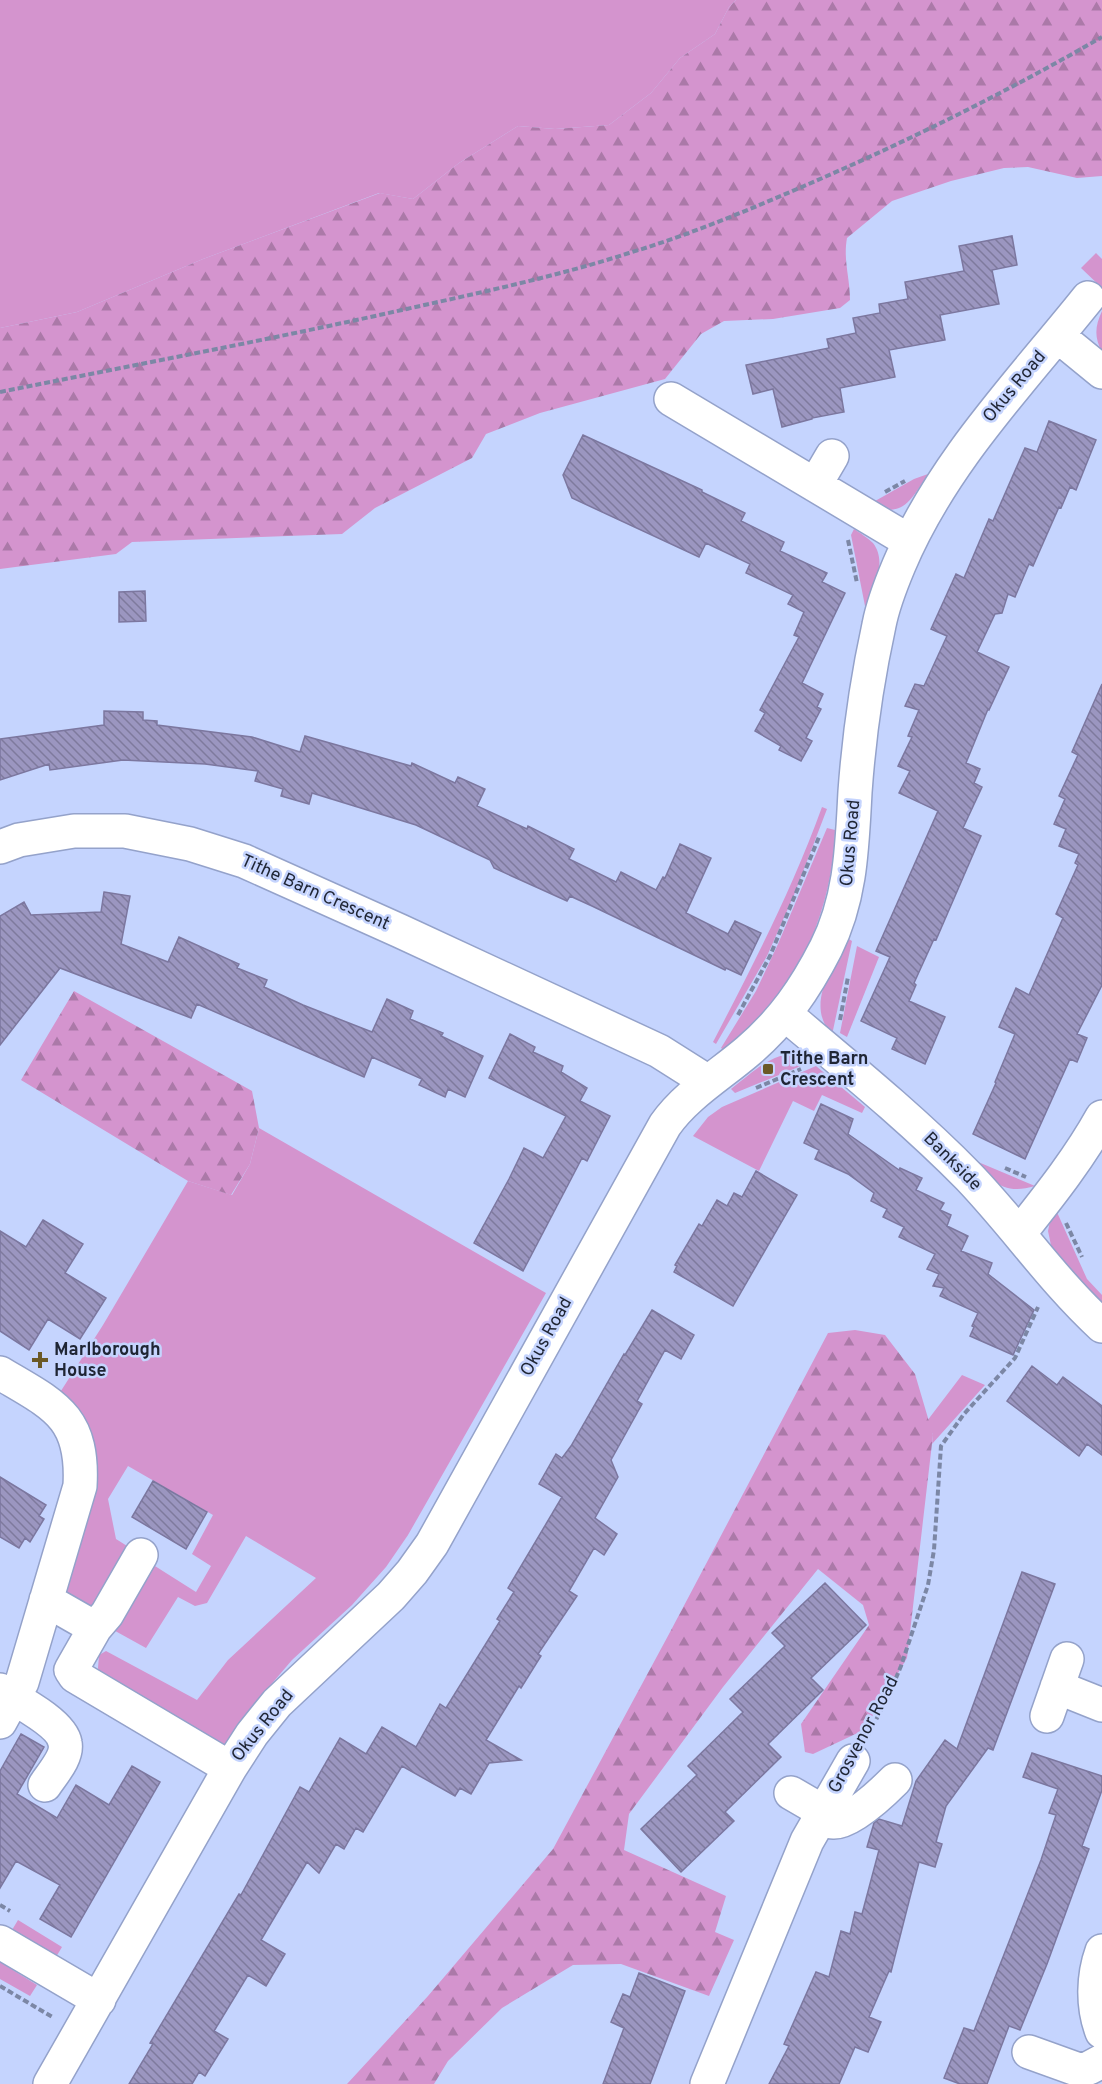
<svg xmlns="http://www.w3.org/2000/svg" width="1102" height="2084" viewBox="0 0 1102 2084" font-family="Overpass,sans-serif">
<defs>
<pattern id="forest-firs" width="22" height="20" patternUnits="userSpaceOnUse" patternTransform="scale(1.5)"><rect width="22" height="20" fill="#d494ce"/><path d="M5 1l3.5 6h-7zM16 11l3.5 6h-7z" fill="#ab79a8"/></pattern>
<pattern id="building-back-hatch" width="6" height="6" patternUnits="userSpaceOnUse" patternTransform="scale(1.5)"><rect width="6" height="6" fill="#9b96c0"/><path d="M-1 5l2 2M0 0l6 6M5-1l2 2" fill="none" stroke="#7e7a9d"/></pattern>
</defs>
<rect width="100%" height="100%" fill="#c5d4fe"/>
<path fill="#d494ce" d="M 0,0 L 736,0 L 729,7 L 715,34 L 680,58 L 651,93 L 609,125 L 555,129 L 518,126 L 459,163 L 413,199 L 379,193 L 203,259 L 77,312 L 0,328 Z
M 1096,253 L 1102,259 L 1102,288 L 1081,268 Z
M 1102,311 L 1102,352 C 1094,337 1095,326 1102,311 Z
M 928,474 C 905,510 904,513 861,509 L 914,479 Z
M 854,529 C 860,533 868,538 873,543 C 888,562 873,592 866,611 L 851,535 Z
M 822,807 L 827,809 L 794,895 L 767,956 L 716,1044 L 713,1042 C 753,965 792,890 822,807 Z
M 827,828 L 835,830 C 834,893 808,965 766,1013 C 754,1027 738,1039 725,1051 L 721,1048 L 756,991 L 778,944 Z
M 847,938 L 852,941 L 832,1035 C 805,1004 832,970 847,938 Z
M 857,946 L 879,957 L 847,1037 L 840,1033 Z
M 802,1052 L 818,1057 L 813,1061 L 735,1093 L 731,1089 C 756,1070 769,1054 802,1052 Z
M 816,1066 L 865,1107 L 862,1113 L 822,1095 L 814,1111 L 793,1101 L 759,1171 L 693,1136 L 708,1117 L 722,1107 Z
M 259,1128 L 546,1293 L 408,1535 L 386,1567 L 352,1605 L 292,1660 L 263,1694 L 222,1755 L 100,1680 L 98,1668 L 99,1655 L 106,1651 L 197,1700 L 228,1660 L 316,1578 L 246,1536 L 207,1603 L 195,1606 L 178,1597 L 146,1648 L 108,1627 L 147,1561 L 196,1592 L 211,1566 L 192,1554 L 213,1515 L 128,1466 L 108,1499 L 116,1539 L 135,1551 L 94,1614 L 61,1592 L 90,1494 L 59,1394 L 103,1325 L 188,1181 L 232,1195 L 250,1164 Z
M 971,1159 L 1035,1186 C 1003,1196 991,1180 971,1159 Z
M 1056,1210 L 1087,1279 L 1102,1295 L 1102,1306 L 1052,1250 L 1048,1231 L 1050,1221 Z
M 962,1375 L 985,1385 L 932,1444 L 933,1435 L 927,1421 Z
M 18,1920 L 62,1947 L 56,1957 L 12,1930 Z
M 0,1962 L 37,1985 L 30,1996 L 0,1979 Z"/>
<path fill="url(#forest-firs)" d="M 736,0 L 1102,0 L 1102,176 L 1077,178 L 1028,167 L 1004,168 L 951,181 L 892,201 L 847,238 C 843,260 850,278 850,300 L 840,308 L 773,319 L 724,321 L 701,334 L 665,379 L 540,413 L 486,434 L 472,458 L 375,508 L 342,534 L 132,542 L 116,554 L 0,569 L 0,328 L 77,312 L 203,259 L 380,193 L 413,199 L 459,163 L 518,126 L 555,129 L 609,125 L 651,93 L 680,58 L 715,34 L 729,7 Z
M 74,991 L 252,1091 L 259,1128 L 250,1164 L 231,1195 L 188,1181 L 21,1080 Z
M 855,1330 L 885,1335 L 915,1374 L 933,1435 L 907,1658 L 864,1730 L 813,1754 L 805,1752 L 801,1724 L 869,1625 L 863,1605 L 818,1569 L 723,1687 L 629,1814 L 624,1850 L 726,1896 L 715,1932 L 734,1940 L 709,1996 L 621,1964 L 573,1965 L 502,2008 L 448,2061 L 434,2084 L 347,2084 L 428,1996 L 553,1849 L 669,1634 L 828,1333 Z"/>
<path fill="url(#building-back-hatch)" stroke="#7c779f" stroke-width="1.5" d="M 1012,236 L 1017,265 L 992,270 L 999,304 L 940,315 L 945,340 L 889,350 L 895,377 L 840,388 L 844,412 L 812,418 L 812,419 L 782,427 L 773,389 L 753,394 L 746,365 L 829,348 L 827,339 L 856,333 L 853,318 L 880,313 L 879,304 L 908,299 L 905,282 L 964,271 L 959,246 Z
M 1049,421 L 1096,440 L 1076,490 L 1070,487 L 1061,508 L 1059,507 L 1033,566 L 1029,564 L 1015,597 L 1008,594 L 1002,613 L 995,614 L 977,652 L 1009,667 L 989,710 L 988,709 L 966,763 L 980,769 L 974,783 L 982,787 L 963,828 L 981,836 L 936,940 L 934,939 L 914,983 L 916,985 L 909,1001 L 945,1017 L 925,1064 L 892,1049 L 897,1038 L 861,1021 L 890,957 L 876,951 L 938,811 L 899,793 L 910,771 L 898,766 L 912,737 L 908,736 L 919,710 L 905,706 L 915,684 L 924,686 L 947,636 L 931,629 L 956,574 L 964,578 L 989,519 L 993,521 L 1025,448 L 1037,452 Z
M 583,435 L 702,490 L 702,492 L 745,513 L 741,521 L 784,542 L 780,551 L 827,573 L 822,582 L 845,593 L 802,683 L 823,694 L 817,707 L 821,709 L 806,738 L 812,741 L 801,761 L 779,750 L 781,746 L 755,731 L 765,713 L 760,710 L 799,637 L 794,635 L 804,612 L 788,604 L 793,595 L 746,573 L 750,564 L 706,543 L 699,557 L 572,498 L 563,475 Z
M 145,591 L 146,621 L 119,622 L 119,592 Z
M 1102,684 L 1102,985 L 1077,1034 L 1087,1038 L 1077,1062 L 1070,1059 L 1025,1159 L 973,1134 L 996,1083 L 995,1082 L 1015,1034 L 999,1027 L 1016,988 L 1029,995 L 1063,918 L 1056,914 L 1078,865 L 1075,863 L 1079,854 L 1059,846 L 1066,829 L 1054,824 L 1065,799 L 1059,796 L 1078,755 L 1072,752 Z
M 104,711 L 143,712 L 143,720 L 157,721 L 157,725 L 252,737 L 300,752 L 305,736 L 411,766 L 412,763 L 455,783 L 458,777 L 485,789 L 477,806 L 527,829 L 528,826 L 574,849 L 569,859 L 616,882 L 621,872 L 656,890 L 663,877 L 665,878 L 680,844 L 711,858 L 686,913 L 728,934 L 735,921 L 761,933 L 741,975 L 726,968 L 725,970 L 592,906 L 570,896 L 567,901 L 494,868 L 490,860 L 416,825 L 312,793 L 309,804 L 281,796 L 283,789 L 255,781 L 258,771 L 205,764 L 123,760 L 50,770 L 49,764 L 0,780 L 0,739 L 104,725 Z
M 104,892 L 130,896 L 121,944 L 168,962 L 179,937 L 239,964 L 237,968 L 267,980 L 264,987 L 303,1005 L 372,1032 L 387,999 L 413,1011 L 410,1019 L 443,1033 L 441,1036 L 483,1056 L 465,1097 L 448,1089 L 445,1097 L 419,1085 L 422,1079 L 372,1057 L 364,1077 L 197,1004 L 191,1018 L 60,968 L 0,1045 L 0,916 L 24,902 L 31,915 L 101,912 Z
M 510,1034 L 535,1047 L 533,1052 L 563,1066 L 561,1072 L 587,1088 L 580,1101 L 610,1116 L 587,1161 L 582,1158 L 523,1271 L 474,1243 L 509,1179 L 524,1148 L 543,1158 L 566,1116 L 489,1078 Z
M 821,1104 L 853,1119 L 848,1134 L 899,1170 L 900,1168 L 922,1178 L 916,1190 L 944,1203 L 940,1210 L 951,1215 L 947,1226 L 968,1236 L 961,1251 L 992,1263 L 988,1274 L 1034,1310 L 1013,1355 L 970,1336 L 974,1327 L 972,1326 L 978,1313 L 940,1296 L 944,1288 L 933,1286 L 939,1274 L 927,1269 L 935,1254 L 899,1237 L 904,1227 L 883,1217 L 887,1209 L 871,1201 L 874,1193 L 848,1174 L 815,1159 L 819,1150 L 804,1143 Z
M 756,1171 L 797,1195 L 733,1306 L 674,1272 L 677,1266 L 675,1265 L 699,1224 L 702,1226 L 717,1200 L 727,1206 L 734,1193 L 742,1197 Z
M 43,1220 L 83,1244 L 65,1273 L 106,1298 L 80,1339 L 48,1319 L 29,1350 L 0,1331 L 0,1231 L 26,1247 Z
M 652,1310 L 694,1335 L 681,1359 L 665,1350 L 637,1401 L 642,1404 L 611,1460 L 618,1477 L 595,1518 L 617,1534 L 604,1555 L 594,1548 L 569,1591 L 577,1596 L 538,1654 L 541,1656 L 521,1688 L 519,1686 L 486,1740 L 521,1760 L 489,1763 L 471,1794 L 460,1788 L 455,1796 L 402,1766 L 363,1832 L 356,1828 L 344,1849 L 336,1844 L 319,1873 L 307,1862 L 261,1940 L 285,1954 L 266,1986 L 248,1975 L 214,2031 L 228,2039 L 205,2076 L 199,2072 L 192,2084 L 129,2084 L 153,2044 L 150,2043 L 239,1894 L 241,1895 L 300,1787 L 309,1792 L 340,1738 L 366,1754 L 382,1727 L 416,1747 L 440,1704 L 446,1708 L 500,1621 L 497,1619 L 514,1592 L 508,1588 L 562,1497 L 539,1484 L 556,1454 L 562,1458 L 571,1446 L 624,1354 L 625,1355 Z
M 1032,1366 L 1057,1385 L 1063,1377 L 1102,1406 L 1102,1455 L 1087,1444 L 1079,1456 L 1007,1401 Z
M 0,1477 L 46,1505 L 39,1516 L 44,1519 L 30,1542 L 25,1538 L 19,1548 L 0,1537 Z
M 153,1481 L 207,1512 L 186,1549 L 132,1517 Z
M 1022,1572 L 1055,1584 L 993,1750 L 988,1748 L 946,1806 L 936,1842 L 942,1844 L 935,1867 L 919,1862 L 891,1972 L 889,1971 L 869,2017 L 881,2022 L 868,2052 L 855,2047 L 839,2084 L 769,2084 L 789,2046 L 784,2044 L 816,1972 L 829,1977 L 841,1931 L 850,1934 L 855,1912 L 862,1914 L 879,1850 L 867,1847 L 874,1823 L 879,1819 L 902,1826 L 916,1781 L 945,1740 L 957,1749 Z
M 825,1583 L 866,1625 L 811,1678 L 823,1690 L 768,1744 L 781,1757 L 725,1812 L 734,1821 L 681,1872 L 641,1829 L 697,1775 L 688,1766 L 743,1712 L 730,1699 L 785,1646 L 772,1633 Z
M 21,1734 L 44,1747 L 17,1794 L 57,1818 L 76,1785 L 109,1805 L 132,1766 L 160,1782 L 71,1937 L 40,1919 L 60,1885 L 16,1861 L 0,1888 L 0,1771 Z
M 1032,1753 L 1102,1776 L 1102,1790 L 1082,1846 L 1089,1849 L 1047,1964 L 1020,2030 L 1009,2026 L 987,2084 L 960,2084 L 944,2078 L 964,2028 L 974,2031 L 1041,1860 L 1056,1815 L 1049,1813 L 1058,1789 L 1023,1777 Z
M 639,1973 L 685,1991 L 650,2084 L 603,2084 L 624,2028 L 611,2022 L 623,1994 L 630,1997 Z"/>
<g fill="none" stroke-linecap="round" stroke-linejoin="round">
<g stroke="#94a2ca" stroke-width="36">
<path id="minor" d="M 1058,336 L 1102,372
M 671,399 L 909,541
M 815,485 L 832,456
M 0,847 L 19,840 L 74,831 L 125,831 L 190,844 L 244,861 L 400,931 L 659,1051 L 708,1082
M 785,1014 C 848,1067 912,1119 969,1177 C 1015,1225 1053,1281 1102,1326
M 1019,1234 C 1049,1196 1078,1160 1102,1117
M 0,1373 C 54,1405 84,1416 80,1486 L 22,1682 L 0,1722
M 46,1600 L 95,1628 L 107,1614 L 141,1555
M 95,1628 L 71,1670 L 75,1676 L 230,1768
M 1057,1687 L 1102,1705
M 0,1690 C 16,1700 62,1723 65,1743 C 68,1757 52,1774 45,1785
M 1047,1716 L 1067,1659
M 791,1793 L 822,1811
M 819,1818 C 823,1819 828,1822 833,1822 C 850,1824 884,1791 895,1780
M 0,1942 L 99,2000
M 1102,1951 C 1093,1976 1092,2006 1102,2032
M 1029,2052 L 1079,2070 L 1089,2068 L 1102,2061
M 50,2084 L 230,1768 L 252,1734 L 277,1703 L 391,1596 L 412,1572 L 432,1544 L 665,1125 C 686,1095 720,1075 748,1051 C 783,1021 805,989 826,948 C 851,898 852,847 855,792 C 859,736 867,680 879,625 C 883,604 891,584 899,565 C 942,463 1020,383 1088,298
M 707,2084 L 807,1841 L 853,1761"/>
</g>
<path stroke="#7c87a5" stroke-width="4" stroke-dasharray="6 3" stroke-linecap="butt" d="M 0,392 C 134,365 268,340 402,310 C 478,293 555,277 629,253 C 689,235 746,211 804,186 C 906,142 1005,93 1102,37
M 885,492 L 905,481
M 848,540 L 857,583
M 738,1015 L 770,956 L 819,837
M 840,1020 L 848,977
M 756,1088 L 801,1069
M 1005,1168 L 1026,1177
M 1066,1223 L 1082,1257
M 868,1735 L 888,1697 L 901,1666 L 928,1585 L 934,1550 L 941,1446 L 964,1414 L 1015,1358 L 1038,1307
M 0,1905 L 10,1911
M 0,1986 L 54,2018"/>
<use href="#minor" stroke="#fff" stroke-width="33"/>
</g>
<g fill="#6a5927" stroke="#c5d4fe" stroke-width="2">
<rect x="762" y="1063" width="12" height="12" rx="3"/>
<path d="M37 1351h6v6h6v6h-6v6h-6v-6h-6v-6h6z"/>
</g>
<g text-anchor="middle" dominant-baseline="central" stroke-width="5" stroke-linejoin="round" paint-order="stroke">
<g font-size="18" fill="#1f2534" stroke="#c5d4fe">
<text transform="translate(1015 387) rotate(-50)">Okus Road</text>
<text transform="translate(851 843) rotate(-85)">Okus Road</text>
<text transform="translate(315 893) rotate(24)">Tithe Barn Crescent</text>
<text transform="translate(952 1162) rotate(45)">Bankside</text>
<text transform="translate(547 1337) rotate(-61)">Okus Road</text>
<text transform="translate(263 1726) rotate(-51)">Okus Road</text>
<text transform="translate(864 1735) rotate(-62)">Grosvenor Road</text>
</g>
<g font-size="18" font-weight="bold" fill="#1f2534" stroke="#c5d4fe" text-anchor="start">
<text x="780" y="1059">Tithe Barn<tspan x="780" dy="21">Crescent</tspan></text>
<text x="54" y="1350">Marlborough<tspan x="54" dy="21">House</tspan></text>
</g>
</g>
</svg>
